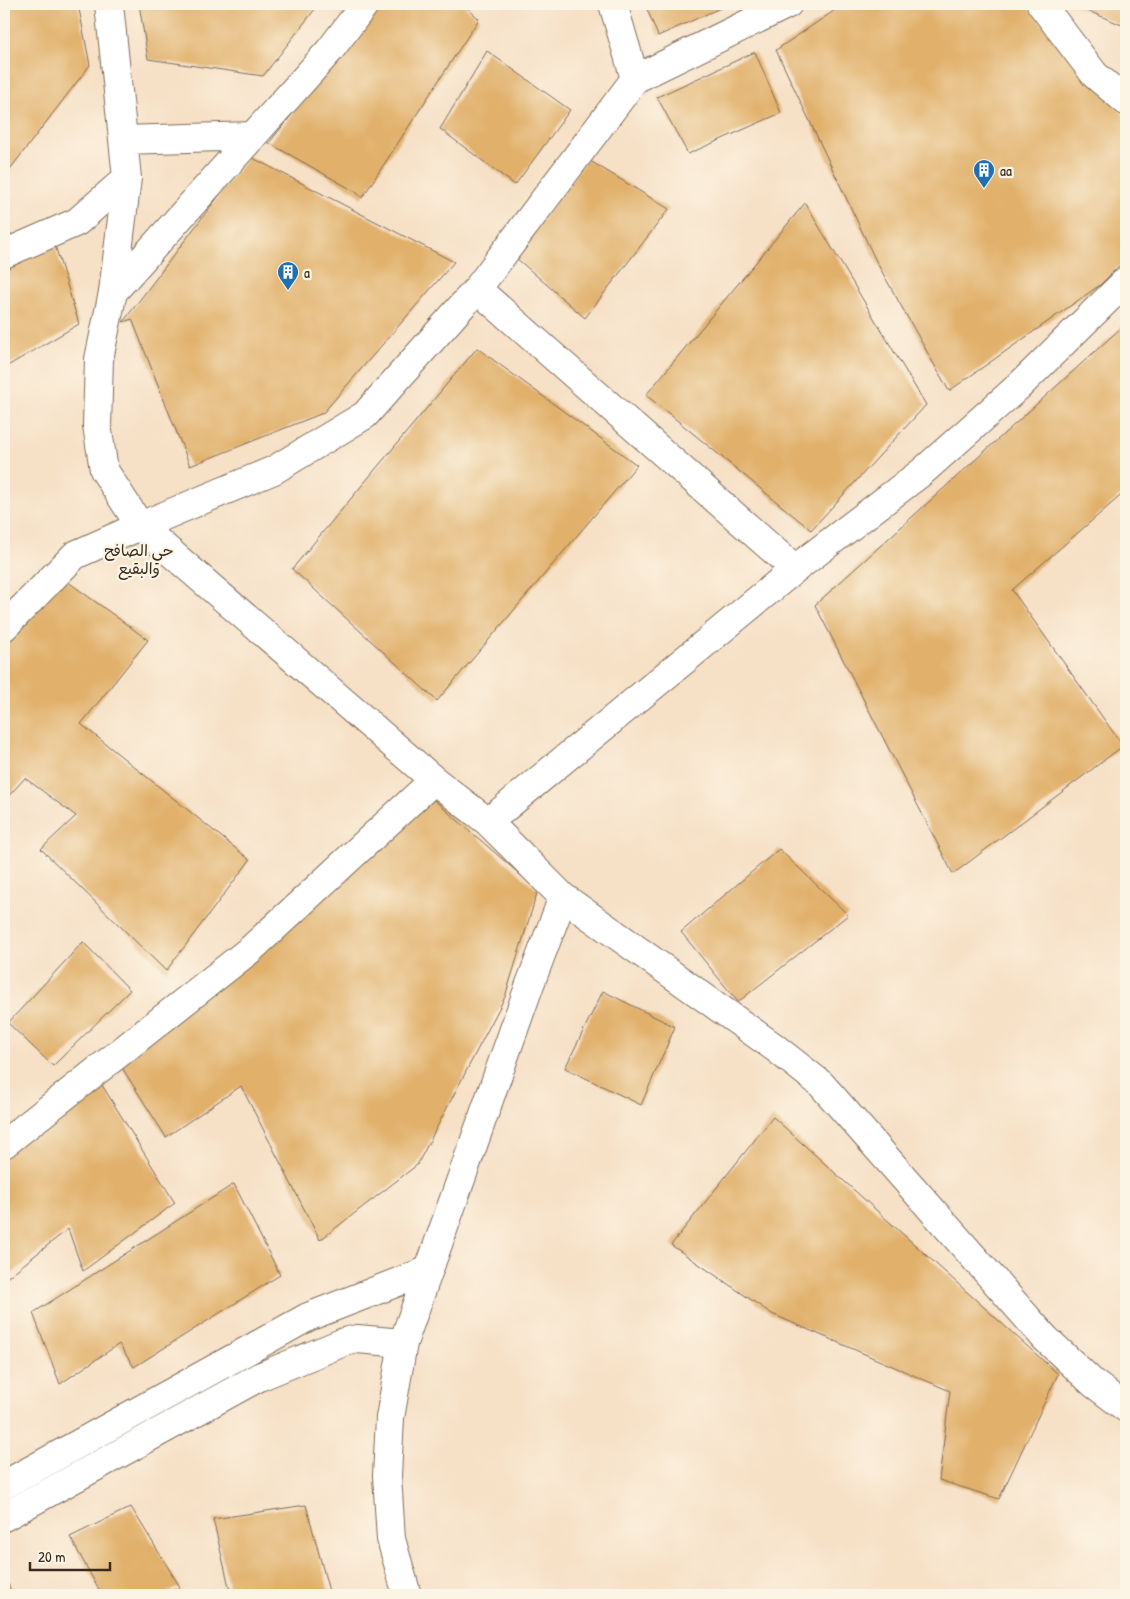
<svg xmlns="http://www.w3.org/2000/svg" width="1130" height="1599" viewBox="0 0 1130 1599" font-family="'Patrick Hand','Playpen Sans Arabic',sans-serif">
<rect width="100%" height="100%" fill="#fcf5e5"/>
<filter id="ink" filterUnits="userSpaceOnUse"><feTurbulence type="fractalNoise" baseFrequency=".02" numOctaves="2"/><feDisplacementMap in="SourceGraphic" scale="10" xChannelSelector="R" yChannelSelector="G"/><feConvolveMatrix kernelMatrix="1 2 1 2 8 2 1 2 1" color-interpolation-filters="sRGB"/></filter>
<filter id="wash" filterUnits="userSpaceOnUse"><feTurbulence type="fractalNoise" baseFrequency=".0096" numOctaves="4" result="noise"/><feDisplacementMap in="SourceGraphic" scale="20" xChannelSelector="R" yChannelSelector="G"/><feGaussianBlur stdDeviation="1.12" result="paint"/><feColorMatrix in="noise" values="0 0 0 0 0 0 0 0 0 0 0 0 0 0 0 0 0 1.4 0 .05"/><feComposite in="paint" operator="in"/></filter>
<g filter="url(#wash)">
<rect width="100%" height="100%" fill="#f6e0c6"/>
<g id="blocks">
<path fill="#e1b16c" d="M 4,4 L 78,4 L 90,65 L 4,177 Z
M 139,4 L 319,4 L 263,76 L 148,59 Z
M 380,4 L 463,4 L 479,19 L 362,198 L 356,192 L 269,143 Z
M 645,4 L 729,4 L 658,36 Z
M 844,4 L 1025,4 L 1126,118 L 1126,259 L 1100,285 L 949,391 L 877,263 L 776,50 Z
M 1071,4 L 1126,4 L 1126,16 L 1122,25 Z
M 487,51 L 570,110 L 515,185 L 440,129 Z
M 755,52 L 781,113 L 688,154 L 657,97 Z
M 249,156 L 454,262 L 323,413 L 190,466 L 132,319 L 123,322 Z
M 587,159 L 669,209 L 585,318 L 515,257 Z
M 805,203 L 926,405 L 811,530 L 646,395 Z
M 54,242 L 79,324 L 4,368 L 4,263 Z
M 1123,326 L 1126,329 L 1126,491 L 1012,590 L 1123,746 L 953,874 L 815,605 Z
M 477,348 L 637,465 L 437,701 L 292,569 Z
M 60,576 L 148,640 L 81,724 L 250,860 L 166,971 L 41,849 L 76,816 L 25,778 L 4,801 L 4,636 Z
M 434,800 L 538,890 L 505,997 L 417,1165 L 320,1240 L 241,1086 L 166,1137 L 119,1063 Z
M 779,849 L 848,915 L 738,1002 L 681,932 Z
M 83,942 L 130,990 L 53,1066 L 8,1023 Z
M 603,991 L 675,1027 L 641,1105 L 565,1068 Z
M 97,1077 L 175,1203 L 83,1271 L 68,1229 L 4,1280 L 4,1154 Z
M 773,1117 L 1058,1374 L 999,1499 L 939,1480 L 950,1391 L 772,1314 L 671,1245 Z
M 234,1184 L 280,1275 L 134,1367 L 119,1344 L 60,1384 L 33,1313 Z
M 306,1505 L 330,1595 L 231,1595 L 213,1519 Z
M 131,1507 L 180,1587 L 163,1595 L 102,1595 L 70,1537 Z
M 4,1575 L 13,1595 L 4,1595 Z"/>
</g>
</g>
<g filter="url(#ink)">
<use href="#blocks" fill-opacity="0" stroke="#7c6a59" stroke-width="1"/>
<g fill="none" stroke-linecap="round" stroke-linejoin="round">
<g stroke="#7c6a59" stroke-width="30">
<path id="minor" d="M 109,4 L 127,178 L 113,292 L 99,359 L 97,425 L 104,470 L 140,526 L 434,780 L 488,822 L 563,897 L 530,984 L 403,1343 L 390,1418 L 387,1476 L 391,1539 L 407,1595
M 613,4 L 635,79
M 1041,4 L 1095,75 L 1126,101
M 123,140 L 253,136
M 4,254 L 77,222 L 127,178
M 477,289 L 795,569
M 113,292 L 330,50 L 365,4
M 4,627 L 75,555 L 140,526 L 274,470 L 365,415 L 477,289 L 635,79 L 788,4
M 488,822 L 795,569 L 922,472 L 1019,386 L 1126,281
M 563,897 L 774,1047 L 821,1084 L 1045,1338 L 1093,1383 L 1126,1408
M 4,1144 L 251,949 L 434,780
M 4,1485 L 308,1317 L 429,1270
M 4,1517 L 259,1377 L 344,1342 L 357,1339 L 403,1343"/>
</g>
<use href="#minor" stroke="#fff" stroke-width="28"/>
</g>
</g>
<defs>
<g id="building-pin" transform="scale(1.125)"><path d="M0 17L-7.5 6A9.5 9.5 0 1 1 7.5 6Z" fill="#1f6fb2" stroke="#fcf5e5"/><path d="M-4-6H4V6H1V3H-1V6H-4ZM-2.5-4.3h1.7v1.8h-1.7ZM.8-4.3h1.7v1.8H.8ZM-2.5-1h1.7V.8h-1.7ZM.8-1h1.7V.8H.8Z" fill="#fff"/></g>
</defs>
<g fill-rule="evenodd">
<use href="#building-pin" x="984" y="170"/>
<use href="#building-pin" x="288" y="272"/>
</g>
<g text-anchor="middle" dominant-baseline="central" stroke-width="4.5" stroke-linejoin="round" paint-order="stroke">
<g font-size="15" fill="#3b2a1e" stroke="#fcf5e5" text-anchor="start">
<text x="1000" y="170">aa</text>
<text x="304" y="272">a</text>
</g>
<g font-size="16" fill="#3b2a1e" stroke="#fcf5e5">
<text x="139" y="550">حي الصافح<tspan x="139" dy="18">والبقيع</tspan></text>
</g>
</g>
<rect width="1130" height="1599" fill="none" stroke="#fcf5e5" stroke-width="20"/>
<path d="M30 1562v8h80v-8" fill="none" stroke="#3b2a1e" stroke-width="2.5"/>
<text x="38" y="1562" font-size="15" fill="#3b2a1e" stroke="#fcf5e5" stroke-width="4" paint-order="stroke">20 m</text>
</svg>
